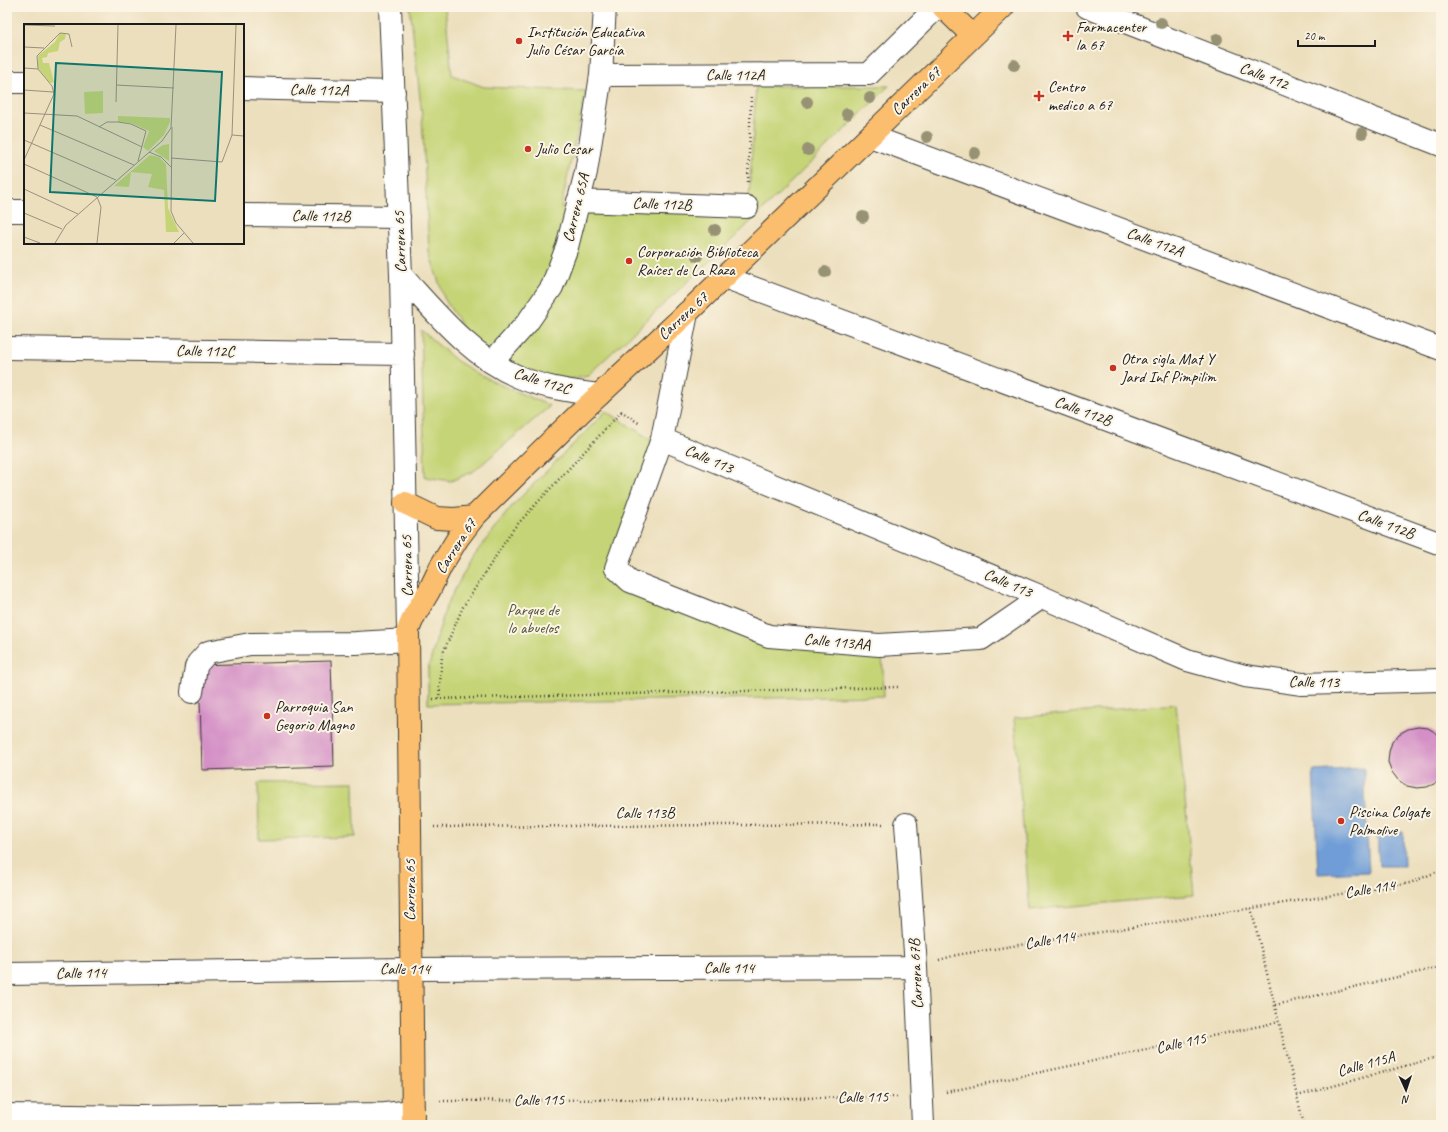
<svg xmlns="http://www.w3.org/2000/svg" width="1448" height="1132" viewBox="0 0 1448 1132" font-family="Caveat,sans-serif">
<rect width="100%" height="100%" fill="#fcf5e5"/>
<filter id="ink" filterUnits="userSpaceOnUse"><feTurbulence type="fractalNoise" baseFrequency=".025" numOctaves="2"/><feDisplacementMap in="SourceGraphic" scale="8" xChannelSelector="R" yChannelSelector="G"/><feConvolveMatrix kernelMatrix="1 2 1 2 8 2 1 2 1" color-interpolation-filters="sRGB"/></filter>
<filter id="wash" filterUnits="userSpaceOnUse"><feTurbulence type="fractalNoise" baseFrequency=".012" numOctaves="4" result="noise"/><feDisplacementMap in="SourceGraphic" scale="16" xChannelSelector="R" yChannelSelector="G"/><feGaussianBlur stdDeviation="0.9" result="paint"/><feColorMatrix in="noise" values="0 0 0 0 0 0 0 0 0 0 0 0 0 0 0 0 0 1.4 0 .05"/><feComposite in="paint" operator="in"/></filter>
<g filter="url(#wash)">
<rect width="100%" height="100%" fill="#ecdfbd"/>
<path fill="#c5d476" stroke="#707849" d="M 410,7 L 445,7 L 452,75 L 484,87 L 586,91 L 561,207 L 748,213 L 756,86 L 889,86 L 733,239 L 588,375 L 565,380 L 539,373 L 507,363 L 468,336 L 444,298 L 429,252 L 422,116 Z
M 421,330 L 457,361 L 485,378 L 550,406 L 474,471 L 451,481 L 425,477 Z
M 606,411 L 656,443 L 605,579 L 768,643 L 882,650 L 884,696 L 428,704 L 428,669 L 446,606 L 472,558 L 512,506 Z
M 1176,704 L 1194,895 L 1030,910 L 1014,718 Z
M 354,782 L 355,837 L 259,839 L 258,783 Z"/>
<path fill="#6f9dd7" stroke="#465c7a" d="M 1364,768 L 1369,872 L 1318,874 L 1313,771 Z
M 1403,832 L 1404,866 L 1379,866 L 1377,834 Z"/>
<g id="blocks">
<path fill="#d490c6" d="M 331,661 L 334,766 L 202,770 L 199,665 Z
M 1418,727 L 1428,728 L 1441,736 L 1441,779 L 1436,783 L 1427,787 L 1417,788 L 1407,786 L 1398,780 L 1392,772 L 1388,762 L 1389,752 L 1392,742 L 1399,734 L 1408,729 Z"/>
</g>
</g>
<g filter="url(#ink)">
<use href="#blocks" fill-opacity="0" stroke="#3b3934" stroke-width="1"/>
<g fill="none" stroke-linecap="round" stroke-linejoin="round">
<g stroke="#3b3934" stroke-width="24">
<path id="minor" d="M 390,7 L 401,275 L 408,630
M 1087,7 L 1441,145
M 601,75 L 869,74 L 937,7
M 7,82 L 25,82
M 243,88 L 394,92
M 870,136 L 1441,349
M 578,201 L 747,207
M 7,211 L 25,211
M 243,215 L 399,217
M 401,275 C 435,312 471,357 519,377 C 544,388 572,391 599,395
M 724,277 L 1441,544
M 687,313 L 662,439 L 616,568 L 630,581 L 769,636 L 879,645 L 981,639 L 1042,597
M 7,348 L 403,354
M 492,362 L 527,323 L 552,287 L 567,247 L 586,172 L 601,75 L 605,7
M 662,439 L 1042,597 L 1187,660 L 1245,676 L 1302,684 L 1441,680
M 192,692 L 196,667 L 198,663 L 208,652 L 250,644 L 356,643 L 408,640
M 906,824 L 916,967 L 923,1125
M 7,974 L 411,969 L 916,967
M 7,1115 L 138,1117 L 385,1114 L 413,1111"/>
</g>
<g stroke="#3b3934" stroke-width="24">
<path id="major" d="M 943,7 L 973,36
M 405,503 L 436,518 L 454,519 L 474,517
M 413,1125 L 408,630 L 414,616 L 429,591 L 441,566 L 458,538 L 474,517 L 493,498 L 583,410 L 687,313 L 1003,7"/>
</g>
<path stroke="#3b3934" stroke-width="2.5" stroke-dasharray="1 3" stroke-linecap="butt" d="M 748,182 L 751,97
M 621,411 L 640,424
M 433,699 L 898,687
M 439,699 L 442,655 L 463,607 L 514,528 L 622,411
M 434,827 L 883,824
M 1251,908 L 1304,1125
M 939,960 L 956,955 L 1410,883 L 1441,870
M 1275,1005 L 1441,967
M 946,1092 L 1279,1022
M 1297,1096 L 1441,1056
M 440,1101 L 898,1097"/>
<use href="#minor" stroke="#fff" stroke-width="22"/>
<use href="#major" stroke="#fbbe6e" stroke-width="22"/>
</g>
<g fill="#969273">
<circle cx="1161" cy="23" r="6"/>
<circle cx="1217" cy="39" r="6"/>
<circle cx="1014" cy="65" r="6"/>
<circle cx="870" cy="98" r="6"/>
<circle cx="807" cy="102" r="6"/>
<circle cx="847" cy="114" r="6"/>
<circle cx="1362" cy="133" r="6"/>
<circle cx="927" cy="137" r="6"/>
<circle cx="808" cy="150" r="6"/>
<circle cx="975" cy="153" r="6"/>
<circle cx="863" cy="217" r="6"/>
<circle cx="715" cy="230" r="6"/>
<circle cx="697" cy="256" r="6"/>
<circle cx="825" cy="272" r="6"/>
</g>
</g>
<g fill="#c8321e" stroke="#fcf5e5" stroke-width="1.5">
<path d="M1066 30h4v4h4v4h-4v4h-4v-4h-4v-4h4z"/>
<circle cx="519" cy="41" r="4"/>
<path d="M1037 90h4v4h4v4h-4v4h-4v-4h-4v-4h4z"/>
<circle cx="528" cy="149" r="4"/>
<circle cx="629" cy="261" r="4"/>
<circle cx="1113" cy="368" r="4"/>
<circle cx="267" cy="716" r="4"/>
<circle cx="1341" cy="821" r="4"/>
</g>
<g text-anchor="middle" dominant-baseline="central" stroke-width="4" stroke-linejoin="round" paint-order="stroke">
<g font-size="16" fill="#1c1c1c" stroke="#fcf5e5" text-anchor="start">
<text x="1076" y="27">Farmacenter<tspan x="1076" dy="18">la 67</tspan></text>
<text x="527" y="32">Institución Educativa<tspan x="527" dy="18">Julio César García</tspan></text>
<text x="1048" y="87">Centro<tspan x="1048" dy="18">medico a 67</tspan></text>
<text x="536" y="149">Julio Cesar</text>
<text x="637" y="252">Corporación Biblioteca<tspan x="637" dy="18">Raíces de La Raza</tspan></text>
<text x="1121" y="359">Otra sigla Mat Y<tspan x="1121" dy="18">Jard Inf Pimpilim</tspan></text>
<text x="275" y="707">Parroquia San<tspan x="275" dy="18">Gegorio Magno</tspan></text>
<text x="1349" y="812">Piscina Colgate<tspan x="1349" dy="18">Palmolive</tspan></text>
</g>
<g font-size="16" fill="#1c1c1c" stroke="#fcf5e5">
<text x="735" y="75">Calle 112A</text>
<text transform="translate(1264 76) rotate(21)">Calle 112</text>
<text transform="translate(319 90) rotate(1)">Calle 112A</text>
<text transform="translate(916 91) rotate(-44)">Carrera 67</text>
<text transform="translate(662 204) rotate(2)">Calle 112B</text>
<text transform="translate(576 208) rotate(-76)">Carrera 65A</text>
<text transform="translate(321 216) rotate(1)">Calle 112B</text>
<text transform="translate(400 242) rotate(-92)">Carrera 65</text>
<text transform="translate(1155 242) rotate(20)">Calle 112A</text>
<text transform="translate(683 316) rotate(-43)">Carrera 67</text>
<text transform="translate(205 351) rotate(1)">Calle 112C</text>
<text transform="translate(542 381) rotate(17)">Calle 112C</text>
<text transform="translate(1083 411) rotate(20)">Calle 112B</text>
<text transform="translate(709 459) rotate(23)">Calle 113</text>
<text transform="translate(1386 524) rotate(20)">Calle 112B</text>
<text transform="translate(456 546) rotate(-57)">Carrera 67</text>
<text transform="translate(407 566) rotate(-91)">Carrera 65</text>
<text transform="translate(1008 583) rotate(23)">Calle 113</text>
<text transform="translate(837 642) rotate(5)">Calle 113AA</text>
<text transform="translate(1314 682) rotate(1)">Calle 113</text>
<text x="645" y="813">Calle 113B</text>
<text transform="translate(1370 889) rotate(-9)">Calle 114</text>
<text transform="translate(410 890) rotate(-90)">Carrera 65</text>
<text transform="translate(1050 940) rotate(-9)">Calle 114</text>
<text x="729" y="968">Calle 114</text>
<text x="405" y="969">Calle 114</text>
<text transform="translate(81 973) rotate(-1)">Calle 114</text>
<text transform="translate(916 974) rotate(-93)">Carrera 67B</text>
<text transform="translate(1181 1043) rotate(-12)">Calle 115</text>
<text transform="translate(1366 1064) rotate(-15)">Calle 115A</text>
<text transform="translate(863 1097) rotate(-1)">Calle 115</text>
<text transform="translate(539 1100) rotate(-1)">Calle 115</text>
</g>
<g font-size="16" fill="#4f5337" stroke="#fcf5e5">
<text x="533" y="610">Parque de<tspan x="533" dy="18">lo abuelos</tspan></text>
</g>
</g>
<g transform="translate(24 24)">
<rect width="220" height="220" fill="#ecdfbd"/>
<path d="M 36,9 L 42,9 L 41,15 L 36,18 L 34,27 L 24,29 L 23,33 L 18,34 L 19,39 L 25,39 L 30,58 L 26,59 L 14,44 L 14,32 L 31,18 ZM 79,67 L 79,89 L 61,90 L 60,68 ZM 94,92 L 146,94 L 146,98 L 140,111 L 124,127 L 119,123 L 125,107 L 107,99 L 94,98 ZM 145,120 L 145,137 L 130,127 L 139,121 ZM 126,131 L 135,133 L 142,140 L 144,184 L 155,208 L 142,208 L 140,166 L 124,163 L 128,150 L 107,148 L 105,163 L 90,162 Z" fill="#c5d476"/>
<path fill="none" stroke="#99917d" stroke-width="1" d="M 0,1 L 31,2M 36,9 L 45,10 L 48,23M 0,23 L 20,24M 0,44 L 14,45M 92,61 L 150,64M 0,66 L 29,68M 92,78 L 94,1M 0,89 L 53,92 L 118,123M 16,101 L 110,141M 75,103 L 83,98 L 94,98 L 107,100 L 122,107 L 114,137M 148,103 L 147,187 L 152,199 L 169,219M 208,111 L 220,112M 0,116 L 92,156M 125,128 L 137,133 L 147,143M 147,134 L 198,138 L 208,111 L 212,1M 0,136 L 30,70 L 28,62 L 14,45 L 13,32 L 36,9M 0,140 L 73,173 L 77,183 L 73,219M 0,165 L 54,190M 0,189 L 38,205M 0,213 L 16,219M 31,219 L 42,201 L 138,117 L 147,104 L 152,1M 150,219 L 160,209"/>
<path fill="#0f766e" fill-opacity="0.15" stroke="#0f766e" stroke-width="2" d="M 32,39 L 198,48 L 191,177 L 26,168 Z"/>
<rect width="220" height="220" fill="none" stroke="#1c1c1c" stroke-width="2"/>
</g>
<rect width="1448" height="1132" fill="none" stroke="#fcf5e5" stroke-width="24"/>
<g transform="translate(1406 1090) rotate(177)" stroke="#fcf5e5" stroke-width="3" paint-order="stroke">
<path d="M0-3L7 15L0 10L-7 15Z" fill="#1c1c1c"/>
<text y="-6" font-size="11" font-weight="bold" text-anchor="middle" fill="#1c1c1c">N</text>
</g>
<path d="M1298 40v6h77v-6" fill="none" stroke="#1c1c1c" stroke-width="2"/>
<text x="1304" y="40" font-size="12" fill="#1c1c1c" stroke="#fcf5e5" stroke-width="3" paint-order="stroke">20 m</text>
</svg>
